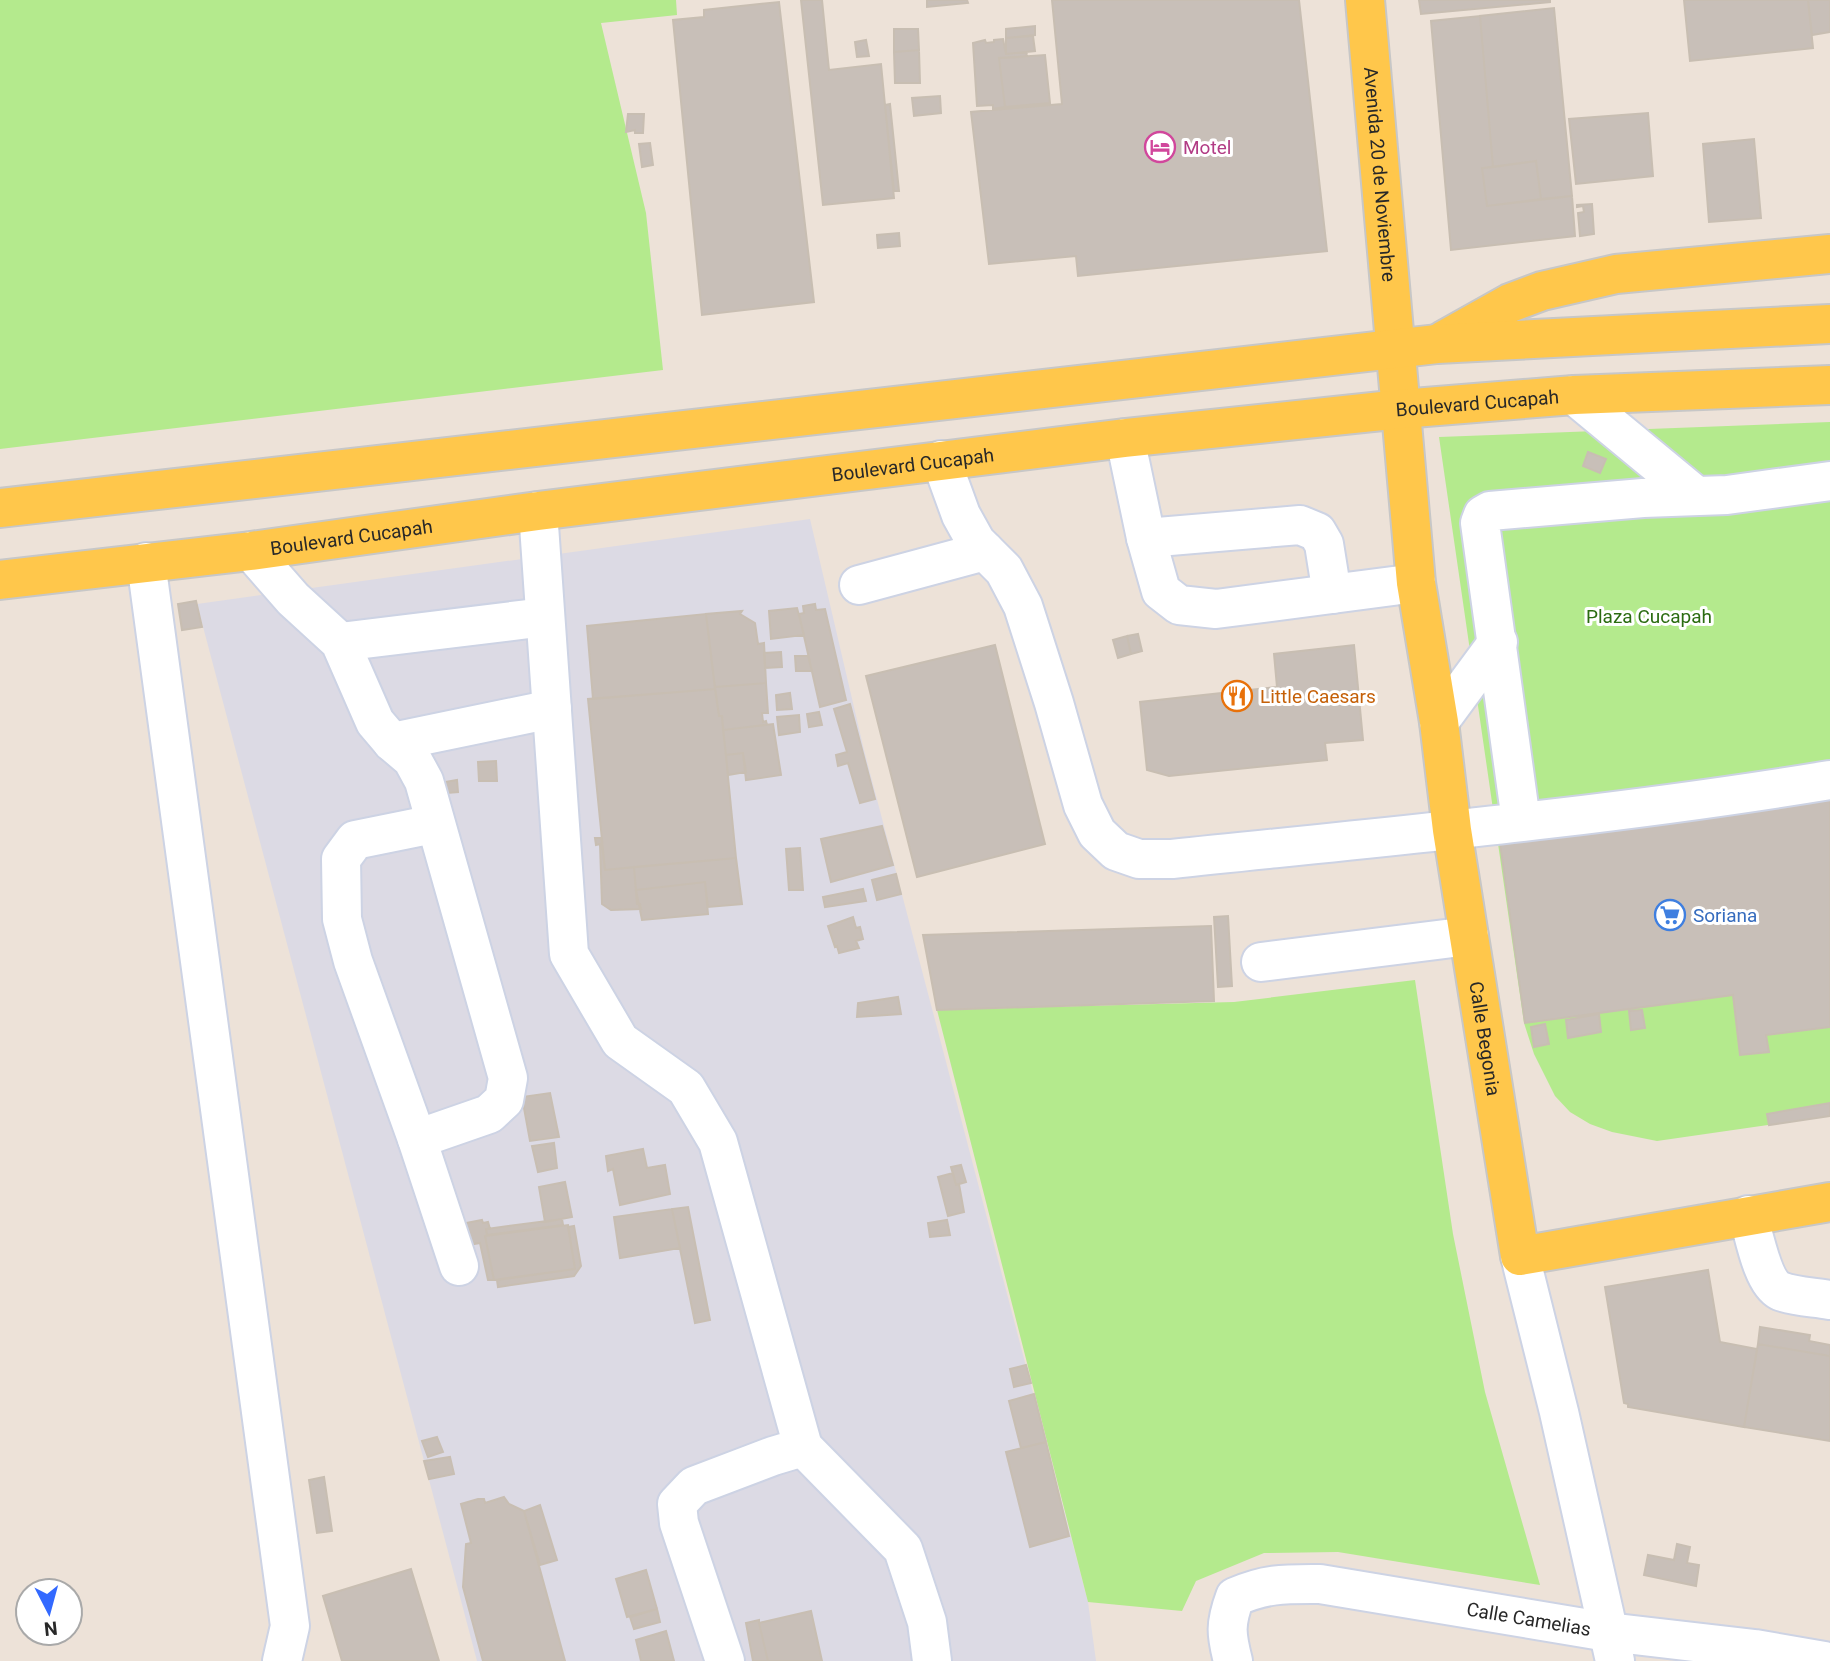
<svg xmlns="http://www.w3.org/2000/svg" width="1830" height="1661" viewBox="0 0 1830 1661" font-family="Roboto,sans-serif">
<rect width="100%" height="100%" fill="#ede2d8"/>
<path fill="#dcdae4" d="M 810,519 L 864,750 L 1088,1602 L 1096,1661 L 477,1661 L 197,604 Z"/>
<path fill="#b4ea8d" d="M 0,0 L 676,0 L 677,15 L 601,23 L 646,213 L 663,370 L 0,449 Z
M 1830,422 L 1830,1116 L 1657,1141 L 1612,1132 L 1590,1124 L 1570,1112 L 1555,1096 L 1534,1054 L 1524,1023 L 1439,437 Z
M 1415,980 L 1453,1234 L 1485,1392 L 1540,1585 L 1338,1552 L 1264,1553 L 1196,1581 L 1182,1611 L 1088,1602 L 937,1010 L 1234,1002 Z"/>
<path fill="#c8bfb8" stroke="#c8beb2" stroke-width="2" d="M 801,0 L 822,0 L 829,70 L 881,64 L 894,198 L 823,205 Z
M 927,0 L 967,0 L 968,3 L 927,7 Z
M 1052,0 L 1299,0 L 1327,251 L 1078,276 L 1076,256 L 989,264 L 971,112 L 1062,104 Z
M 1419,0 L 1550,0 L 1550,2 L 1421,14 Z
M 1684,0 L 1808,0 L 1813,48 L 1690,61 Z
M 1808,0 L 1830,0 L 1830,32 L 1812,35 Z
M 779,2 L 814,302 L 702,315 L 673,20 L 704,17 L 704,10 Z
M 1554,8 L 1572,196 L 1541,199 L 1536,161 L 1493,167 L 1480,16 Z
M 1480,16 L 1493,167 L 1482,168 L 1487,206 L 1572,196 L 1575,236 L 1451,250 L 1431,21 Z
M 1035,26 L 1035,35 L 1006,38 L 1006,29 Z
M 894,29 L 918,29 L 919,50 L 894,52 Z
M 1033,36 L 1035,51 L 1006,54 L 1006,38 Z
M 1003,39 L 1006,54 L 1027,52 L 1026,57 L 999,58 L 1005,107 L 993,109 L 993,105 L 977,106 L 973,43 L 985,40 L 986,43 L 994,42 L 994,40 Z
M 866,40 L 869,56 L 857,57 L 855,42 Z
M 919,50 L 920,83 L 895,83 L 894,52 Z
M 1045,55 L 1050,103 L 1005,107 L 999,58 Z
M 940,96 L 941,113 L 914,116 L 912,98 Z
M 890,104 L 899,191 L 894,191 L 885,105 Z
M 1648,113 L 1653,176 L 1576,184 L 1569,119 Z
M 628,114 L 644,114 L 643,133 L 635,133 L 635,130 L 626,132 Z
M 1754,139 L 1761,218 L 1709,222 L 1703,144 Z
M 650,143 L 653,165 L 642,167 L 639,144 Z
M 1536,161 L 1541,199 L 1487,206 L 1482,168 Z
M 1592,204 L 1594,234 L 1580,236 L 1578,213 L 1584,212 L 1583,206 L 1577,207 L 1577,205 Z
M 899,233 L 900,246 L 878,248 L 877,235 Z
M 1588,452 L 1606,459 L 1600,473 L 1583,466 Z
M 196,601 L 202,627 L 182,630 L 178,604 Z
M 815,604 L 816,610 L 825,609 L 846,700 L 820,707 L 799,614 L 804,613 L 803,606 Z
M 797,608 L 804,635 L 771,639 L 769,611 Z
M 742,611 L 740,614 L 755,623 L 758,644 L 764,643 L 766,683 L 715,687 L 706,614 Z
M 706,614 L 715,689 L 593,699 L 587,626 Z
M 1138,634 L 1142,651 L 1131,654 L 1127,636 Z
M 1127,636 L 1131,654 L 1118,658 L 1113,640 Z
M 995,645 L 1045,844 L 917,877 L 866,676 Z
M 1354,645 L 1363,740 L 1325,743 L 1327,760 L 1169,776 L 1147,770 L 1140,702 L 1277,687 L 1274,654 Z
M 781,652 L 782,667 L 765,668 L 764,653 Z
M 795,656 L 808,656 L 812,671 L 796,671 Z
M 766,683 L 768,713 L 762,713 L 763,722 L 766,721 L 767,725 L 723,730 L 722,716 L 719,716 L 715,687 Z
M 715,689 L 719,716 L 722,716 L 736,858 L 605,870 L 588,699 Z
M 790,693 L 792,709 L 777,710 L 776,695 Z
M 850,704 L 875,799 L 860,803 L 848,763 L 838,766 L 836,755 L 847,752 L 834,709 Z
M 819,712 L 822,725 L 809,727 L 807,714 Z
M 799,715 L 800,732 L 779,735 L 777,717 Z
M 773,724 L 781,775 L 746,780 L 743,753 L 726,755 L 723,730 Z
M 743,753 L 746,772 L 728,775 L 726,755 Z
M 496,761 L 497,781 L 479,781 L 478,762 Z
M 457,780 L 458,792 L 447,793 L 445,782 Z
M 1830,792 L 1830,1027 L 1766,1035 L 1769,1052 L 1740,1055 L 1733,995 L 1525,1023 L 1499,836 Z
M 882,826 L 893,865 L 831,882 L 821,839 Z
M 595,838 L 601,838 L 605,870 L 634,867 L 637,904 L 640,904 L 641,909 L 611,910 L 602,904 L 600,844 L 596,845 Z
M 800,848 L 803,890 L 789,890 L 786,849 Z
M 736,858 L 742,904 L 708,907 L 705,882 L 636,890 L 634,867 Z
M 896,874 L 901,894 L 877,900 L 872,880 Z
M 705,882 L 708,914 L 642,920 L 636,890 Z
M 863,889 L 866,901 L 825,907 L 823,897 Z
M 1228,916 L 1232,986 L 1218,987 L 1214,917 Z
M 853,917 L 856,928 L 860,927 L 863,939 L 856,941 L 859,948 L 839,953 L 837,946 L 835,947 L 828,926 Z
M 1211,926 L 1214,1001 L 937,1010 L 923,935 Z
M 898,997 L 901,1014 L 857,1017 L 858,1003 Z
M 1642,1010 L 1645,1028 L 1631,1030 L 1629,1011 Z
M 1599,1014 L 1601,1032 L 1568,1038 L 1566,1020 Z
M 1545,1024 L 1549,1044 L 1534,1047 L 1531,1027 Z
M 550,1093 L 559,1137 L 530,1141 L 522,1097 Z
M 1830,1103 L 1830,1116 L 1769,1125 L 1767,1114 Z
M 554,1143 L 557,1168 L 538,1172 L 532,1146 Z
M 643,1149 L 647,1168 L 665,1165 L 670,1194 L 620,1205 L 613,1169 L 608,1171 L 606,1156 Z
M 961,1165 L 966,1182 L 956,1185 L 951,1167 Z
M 953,1173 L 956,1185 L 959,1184 L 964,1212 L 948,1216 L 938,1177 Z
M 565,1182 L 572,1217 L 545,1222 L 539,1187 Z
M 688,1207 L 710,1320 L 695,1323 L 672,1209 Z
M 672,1209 L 680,1248 L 620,1258 L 614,1217 Z
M 562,1219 L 563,1225 L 487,1235 L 486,1229 Z
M 482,1220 L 483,1223 L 488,1222 L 490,1229 L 486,1229 L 487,1235 L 485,1236 L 494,1280 L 488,1280 L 480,1243 L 468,1245 L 461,1224 Z
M 947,1220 L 950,1235 L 930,1237 L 928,1223 Z
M 568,1225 L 575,1269 L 494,1280 L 485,1236 Z
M 574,1226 L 581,1266 L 574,1276 L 498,1287 L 497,1280 L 575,1269 L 568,1227 Z
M 1708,1270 L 1720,1342 L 1757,1349 L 1744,1427 L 1628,1407 L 1628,1404 L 1624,1403 L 1605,1287 Z
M 1760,1327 L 1810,1335 L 1809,1341 L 1830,1345 L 1830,1356 L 1758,1344 Z
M 1758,1344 L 1830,1356 L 1830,1441 L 1744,1427 Z
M 1026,1365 L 1031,1383 L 1014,1387 L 1010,1369 Z
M 1034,1394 L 1046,1442 L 1021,1448 L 1009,1401 Z
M 437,1437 L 443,1452 L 428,1457 L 422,1441 Z
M 1046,1442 L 1069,1536 L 1030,1547 L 1006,1452 Z
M 450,1457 L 454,1474 L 429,1479 L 424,1461 Z
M 324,1477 L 332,1531 L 317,1533 L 309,1480 Z
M 504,1497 L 509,1504 L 524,1511 L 565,1661 L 483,1661 L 463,1587 L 466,1544 L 471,1543 L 461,1504 L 478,1499 L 484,1499 L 485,1503 Z
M 540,1505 L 557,1560 L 540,1565 L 524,1511 Z
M 1677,1544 L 1690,1547 L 1687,1563 L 1699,1565 L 1696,1586 L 1644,1575 L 1648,1555 L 1674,1560 Z
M 411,1569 L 439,1661 L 342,1661 L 323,1596 Z
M 646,1570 L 657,1609 L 627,1617 L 616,1579 Z
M 657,1609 L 660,1622 L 634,1629 L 630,1617 Z
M 811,1611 L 822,1661 L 768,1661 L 759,1623 Z
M 759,1620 L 759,1623 L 768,1661 L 753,1661 L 746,1623 Z
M 666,1631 L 674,1661 L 641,1661 L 636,1640 Z"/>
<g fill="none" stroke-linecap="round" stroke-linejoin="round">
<g stroke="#cdd3e4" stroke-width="42">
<g id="minor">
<path d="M 1574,395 L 1695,495"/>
<path d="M 1125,438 L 1146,538 L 1161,591 L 1179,605 L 1216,609 L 1416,583"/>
<path d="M 941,460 L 961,515 L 976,542 L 1004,570 L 1023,606 L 1054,703 L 1083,805 L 1097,833 L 1116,851 L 1139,859 L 1172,859 C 1392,836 1612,816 1830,780"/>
<path d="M 538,511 L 569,954 L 620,1041 L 686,1088 L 718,1142 L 803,1447 L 773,1456 L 694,1486 L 677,1504 L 679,1523 L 725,1661"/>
<path d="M 1146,538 L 1300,525 L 1317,532 L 1324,544 L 1332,594"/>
<path d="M 251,551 L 293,599 L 340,642 L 375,722 L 392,742 L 412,759 L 424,781 L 508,1078 L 504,1100 L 489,1114 L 417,1139"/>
<path d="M 146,562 L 290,1626 L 282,1661"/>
<path d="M 859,585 L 985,551"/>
<path d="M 340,642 L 545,617"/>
<path d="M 1439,722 L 1498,642"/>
<path d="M 392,742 L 552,709"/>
<path d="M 1521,821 L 1480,523 L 1483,515 L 1490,511 L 1643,498 L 1727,495 L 1830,481"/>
<path d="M 434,824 L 355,840 L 341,859 L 342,919 L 353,961 L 417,1139 L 459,1266"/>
<path d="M 1261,962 L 1469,936"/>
<path d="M 1748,1215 C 1754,1234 1762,1282 1780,1291 C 1795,1297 1814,1297 1830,1300"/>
<path d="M 1520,1256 L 1559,1412 L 1615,1661"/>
<path d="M 803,1447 L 903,1549 L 927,1622 L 932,1661"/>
<path id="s1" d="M 1233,1661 C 1226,1634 1225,1624 1235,1597 C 1267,1583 1285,1584 1320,1584 L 1608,1632 L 1755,1649 L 1824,1661"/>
</g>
</g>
<g stroke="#c7c7c7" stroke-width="42">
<g id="major">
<path id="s2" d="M 1365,0 L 1416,583 L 1439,722 L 1452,830 L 1520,1256 L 1830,1202"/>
<path d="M 1444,340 L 1510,303 L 1542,291 L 1616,274 L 1830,254"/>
<path d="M 0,508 L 1437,344 L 1830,324"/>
<path id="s3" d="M 0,580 L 251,551 L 538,511 L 1125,438 L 1401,409 L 1574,395 L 1830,385"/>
</g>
</g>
<use href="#minor" stroke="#fff" stroke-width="38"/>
<use href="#major" stroke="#ffc74b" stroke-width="38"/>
</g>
<defs>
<g id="hotel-ring" transform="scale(1.575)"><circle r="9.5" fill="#fff" stroke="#d1479c" stroke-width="1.5"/><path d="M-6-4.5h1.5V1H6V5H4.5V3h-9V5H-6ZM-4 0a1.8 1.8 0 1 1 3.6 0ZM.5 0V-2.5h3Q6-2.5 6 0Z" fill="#d1479c"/></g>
<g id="restaurant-ring" transform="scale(1.575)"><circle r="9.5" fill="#fff" stroke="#e8710a" stroke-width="1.5"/><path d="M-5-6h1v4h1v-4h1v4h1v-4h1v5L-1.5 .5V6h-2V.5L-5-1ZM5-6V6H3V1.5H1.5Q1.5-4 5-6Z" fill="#e8710a"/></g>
<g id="supermarket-ring" transform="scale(1.575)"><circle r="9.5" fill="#fff" stroke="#3f7fe0" stroke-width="1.5"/><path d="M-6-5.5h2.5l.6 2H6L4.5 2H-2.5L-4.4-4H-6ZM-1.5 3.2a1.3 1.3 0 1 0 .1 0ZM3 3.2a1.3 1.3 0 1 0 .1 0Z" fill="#3f7fe0"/></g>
</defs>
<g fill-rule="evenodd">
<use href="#hotel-ring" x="1160" y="147"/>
<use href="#restaurant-ring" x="1237" y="696"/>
<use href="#supermarket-ring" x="1670" y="915"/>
</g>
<g text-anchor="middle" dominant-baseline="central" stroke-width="6" stroke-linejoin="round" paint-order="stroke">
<g font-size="19" fill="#b23c85" stroke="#fff" text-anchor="start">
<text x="1183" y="147">Motel</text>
</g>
<g font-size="19" fill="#282828" stroke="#fff">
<text stroke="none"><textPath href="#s2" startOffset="175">Avenida 20 de Noviembre</textPath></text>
<text stroke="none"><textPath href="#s3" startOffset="1488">Boulevard Cucapah</textPath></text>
<text stroke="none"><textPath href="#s3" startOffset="920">Boulevard Cucapah</textPath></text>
<text stroke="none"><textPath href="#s3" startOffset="354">Boulevard Cucapah</textPath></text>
<text stroke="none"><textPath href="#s2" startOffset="1046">Calle Begonia</textPath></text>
<text stroke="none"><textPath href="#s1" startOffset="364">Calle Camelias</textPath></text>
</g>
<g font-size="19" fill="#2b6c11" stroke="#fff">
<text x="1649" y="616">Plaza Cucapah</text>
</g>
<g font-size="19" fill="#c56008" stroke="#fff" text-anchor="start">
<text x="1260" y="696">Little Caesars</text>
</g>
<g font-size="19" fill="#366cbe" stroke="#fff" text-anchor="start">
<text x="1693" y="915">Soriana</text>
</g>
</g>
<g transform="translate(49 1612) rotate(174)"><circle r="33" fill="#ffffff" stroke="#a9a9a9" stroke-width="2"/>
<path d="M0-5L12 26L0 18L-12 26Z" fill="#3369ff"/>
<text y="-10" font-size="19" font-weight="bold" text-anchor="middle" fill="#282828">N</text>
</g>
</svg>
